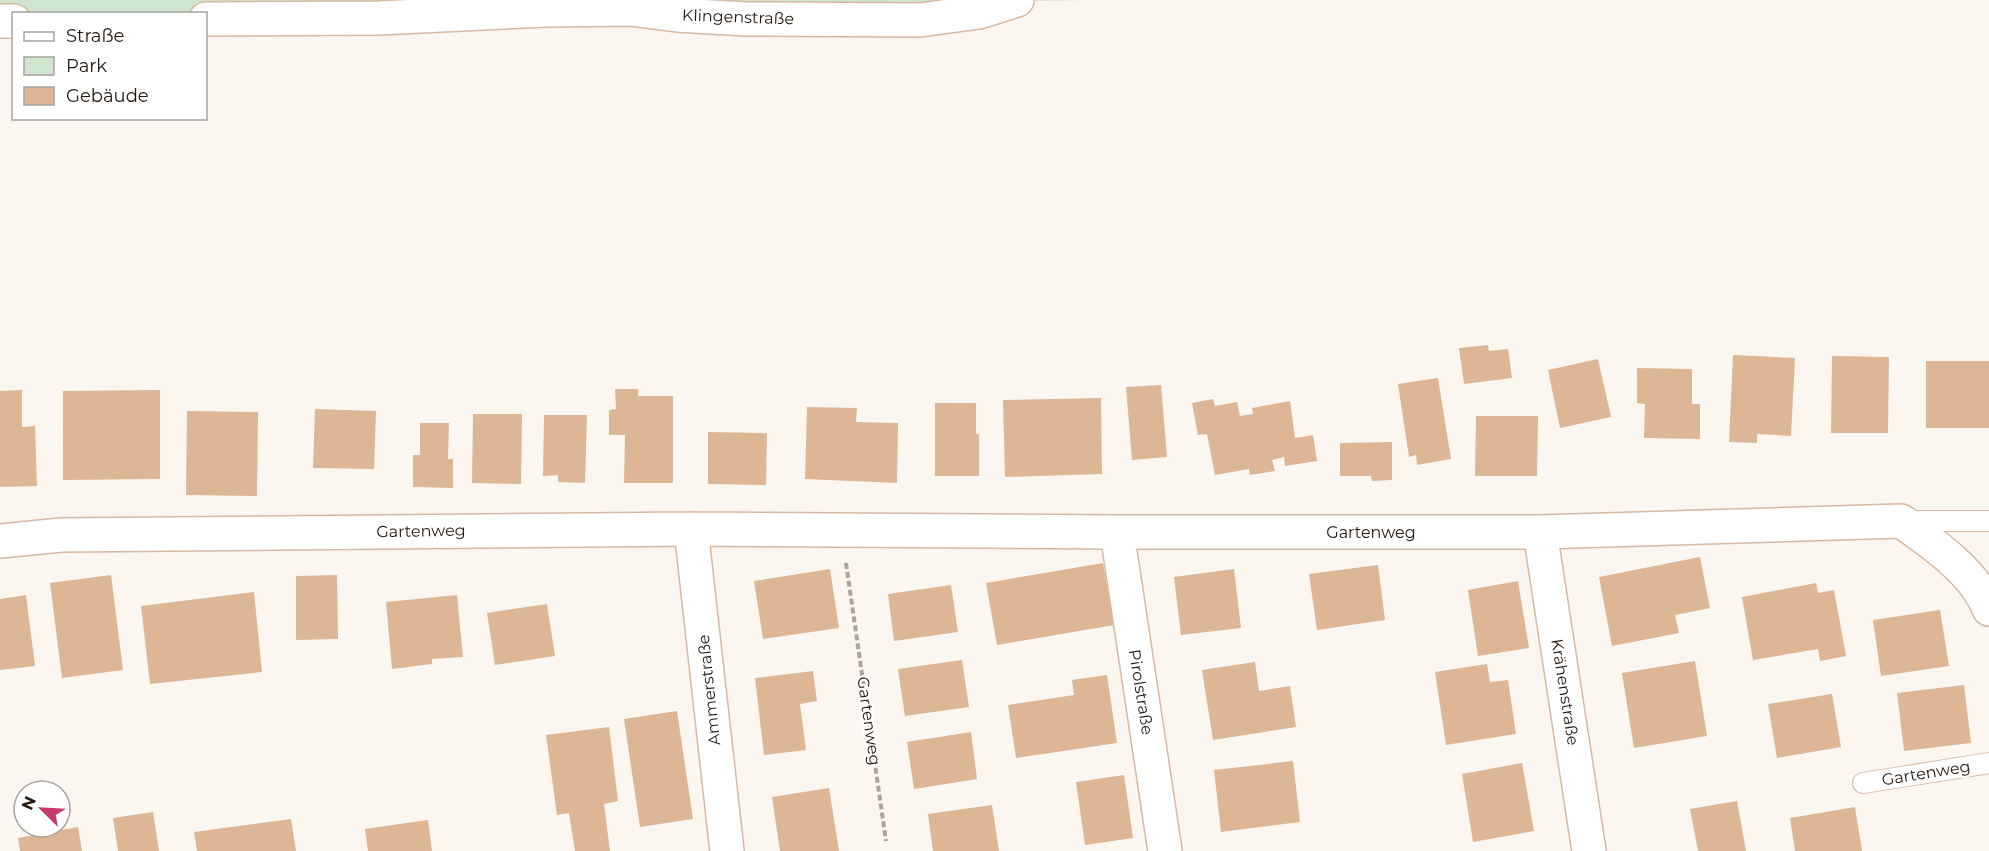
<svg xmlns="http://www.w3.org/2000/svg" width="1989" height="851" viewBox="0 0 1989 851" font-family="Montserrat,sans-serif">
<rect width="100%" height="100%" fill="#fcf6f1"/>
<path fill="#d0e5ce" d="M 0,0 L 1092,0 L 206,16 L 206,14 L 14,14 L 0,20 Z"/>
<path fill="#ddb695" d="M 1488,345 L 1489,351 L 1508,349 L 1512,378 L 1464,384 L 1459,348 Z
M 1733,355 L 1795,358 L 1791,436 L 1757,434 L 1757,443 L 1729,442 Z
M 1832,356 L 1889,357 L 1888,433 L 1831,433 Z
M 1598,359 L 1611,417 L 1560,428 L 1548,370 Z
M 1926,361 L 1989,361 L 1989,428 L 1926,428 Z
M 1637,368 L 1692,369 L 1692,404 L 1700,404 L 1700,439 L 1644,438 L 1645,404 L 1637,403 Z
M 1438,378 L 1451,459 L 1417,465 L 1416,455 L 1409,457 L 1398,384 Z
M 1161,385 L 1167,457 L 1132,460 L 1126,387 Z
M 615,389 L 638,389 L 638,396 L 673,396 L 673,483 L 624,483 L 625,435 L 609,435 L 609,410 L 616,409 Z
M 22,390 L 22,427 L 35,426 L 37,486 L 0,487 L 0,391 Z
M 160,390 L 160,479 L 63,480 L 63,391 Z
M 1101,398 L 1102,474 L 1005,477 L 1003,400 Z
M 1213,399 L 1215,406 L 1237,402 L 1240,416 L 1253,414 L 1252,408 L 1290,401 L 1295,438 L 1313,435 L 1317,461 L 1285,466 L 1284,457 L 1272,460 L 1275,471 L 1250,475 L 1249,469 L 1215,475 L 1207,434 L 1198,435 L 1192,403 Z
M 935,403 L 976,403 L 976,434 L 979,434 L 979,476 L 935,476 Z
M 807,407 L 857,408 L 856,422 L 898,423 L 897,483 L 805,479 Z
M 315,409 L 376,411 L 374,469 L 313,468 Z
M 187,411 L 258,412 L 257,496 L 186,495 Z
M 473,414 L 522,414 L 521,484 L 472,483 Z
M 544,415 L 587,415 L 585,483 L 558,482 L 558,475 L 543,476 Z
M 1476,416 L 1538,416 L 1537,476 L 1475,476 Z
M 420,423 L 449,423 L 448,459 L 453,459 L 453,488 L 413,487 L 413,455 L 420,455 Z
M 708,432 L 767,433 L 766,485 L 708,484 Z
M 1392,442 L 1392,480 L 1372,481 L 1371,476 L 1340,476 L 1340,443 Z
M 1700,557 L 1710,608 L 1675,615 L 1679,633 L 1612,646 L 1599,577 Z
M 1103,563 L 1114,625 L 997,645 L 986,583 Z
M 1378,565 L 1385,620 L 1317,630 L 1309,574 Z
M 830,569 L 839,628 L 763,639 L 754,581 Z
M 1234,569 L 1241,628 L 1181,635 L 1174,577 Z
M 111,575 L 123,670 L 62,678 L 50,583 Z
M 337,575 L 338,639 L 296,640 L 296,576 Z
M 1518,581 L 1529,648 L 1478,656 L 1468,590 Z
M 1816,583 L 1818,593 L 1834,590 L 1846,656 L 1820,661 L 1818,649 L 1753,660 L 1742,597 Z
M 951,585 L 958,632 L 894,641 L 888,594 Z
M 254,592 L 262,672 L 150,684 L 141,606 Z
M 26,595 L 35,666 L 0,670 L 0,599 Z
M 457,595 L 463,657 L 432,659 L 432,664 L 392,669 L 386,602 Z
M 547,604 L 555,656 L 495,665 L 487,613 Z
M 1940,610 L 1949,666 L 1881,676 L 1873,620 Z
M 962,660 L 969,707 L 905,716 L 898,669 Z
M 1695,661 L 1707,736 L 1634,748 L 1622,673 Z
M 1255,662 L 1259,691 L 1290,686 L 1296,727 L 1213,740 L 1202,670 Z
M 1487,664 L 1490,682 L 1508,680 L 1516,734 L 1446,745 L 1435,672 Z
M 813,671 L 817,701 L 800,704 L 806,750 L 764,755 L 755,678 Z
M 1107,675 L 1117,743 L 1016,758 L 1008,705 L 1074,695 L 1072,680 Z
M 1964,685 L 1971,743 L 1904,751 L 1897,693 Z
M 1832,694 L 1841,747 L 1777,758 L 1768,704 Z
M 677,711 L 693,819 L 640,827 L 624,719 Z
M 609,727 L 618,801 L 604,804 L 610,851 L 575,851 L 569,813 L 557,815 L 546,735 Z
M 971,732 L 977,779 L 914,789 L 907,742 Z
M 1293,761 L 1300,822 L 1221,832 L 1214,770 Z
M 1522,763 L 1534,831 L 1473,842 L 1462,774 Z
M 1124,775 L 1133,838 L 1085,845 L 1076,782 Z
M 829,788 L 839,851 L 780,851 L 772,797 Z
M 1737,801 L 1746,851 L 1698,851 L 1690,809 Z
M 992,805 L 999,851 L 933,851 L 928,814 Z
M 1855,807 L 1862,851 L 1795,851 L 1790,818 Z
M 153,812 L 159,851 L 118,851 L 113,818 Z
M 291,819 L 296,851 L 197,851 L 194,832 Z
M 428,820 L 432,851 L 368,851 L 365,829 Z
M 78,827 L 82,851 L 20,851 L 18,838 Z"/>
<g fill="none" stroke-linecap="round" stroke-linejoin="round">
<g stroke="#d7b9a1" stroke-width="22">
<path id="service" d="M 1904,521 L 1989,521
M 1863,783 L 1989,763"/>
</g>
<g stroke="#d7b9a1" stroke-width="36">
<path id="minor" d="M 206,19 L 379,18 L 546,10 L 630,9 L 677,15 L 746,19 L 920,20 L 979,12 L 1017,0
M 0,21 L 14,21
M 691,529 L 727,851
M 1117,532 L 1165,851
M 1540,532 L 1589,851
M 0,541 L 61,535 L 691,529 L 1117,532 L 1540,532 L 1901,521 C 1932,543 1975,572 1989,609"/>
</g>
<path stroke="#aba39d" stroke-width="4" stroke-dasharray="6 3" stroke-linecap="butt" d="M 846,563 L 886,841"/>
<use href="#service" stroke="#fff" stroke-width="20"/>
<use href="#minor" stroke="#fff" stroke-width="33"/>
</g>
<g text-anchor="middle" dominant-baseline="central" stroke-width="4.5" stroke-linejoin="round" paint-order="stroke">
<g font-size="16" fill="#22170e" stroke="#fff">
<text transform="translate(738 17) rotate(2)">Klingenstraße</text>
<text transform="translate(421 531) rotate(-1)">Gartenweg</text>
<text x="1371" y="532">Gartenweg</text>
<text transform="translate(709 690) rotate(-96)">Ammerstraße</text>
<text transform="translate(1141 692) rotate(81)">Pirolstraße</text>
<text transform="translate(1565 692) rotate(81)">Krähenstraße</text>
<text transform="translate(869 721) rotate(82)">Gartenweg</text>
<text transform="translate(1926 773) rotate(-9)">Gartenweg</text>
</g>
</g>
<rect x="12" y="12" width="195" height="108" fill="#ffffff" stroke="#a7a29f" stroke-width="1.5"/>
<rect x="24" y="32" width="30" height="9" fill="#ffffff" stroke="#a7a29f" stroke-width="1.5"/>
<text x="66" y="42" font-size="18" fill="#22170e">Straße</text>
<rect x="24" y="57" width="30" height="18" fill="#d0e5ce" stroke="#a7a29f" stroke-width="1.5"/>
<text x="66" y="72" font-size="18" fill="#22170e">Park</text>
<rect x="24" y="87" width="30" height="18" fill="#ddb695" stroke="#a7a29f" stroke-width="1.5"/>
<text x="66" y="102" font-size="18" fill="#22170e">Gebäude</text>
<g transform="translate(42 809) rotate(294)"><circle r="28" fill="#ffffff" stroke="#a7a29f" stroke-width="1.5"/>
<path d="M0-4.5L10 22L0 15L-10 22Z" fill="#c5396d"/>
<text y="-9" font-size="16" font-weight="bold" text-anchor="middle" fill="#22170e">N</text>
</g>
</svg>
